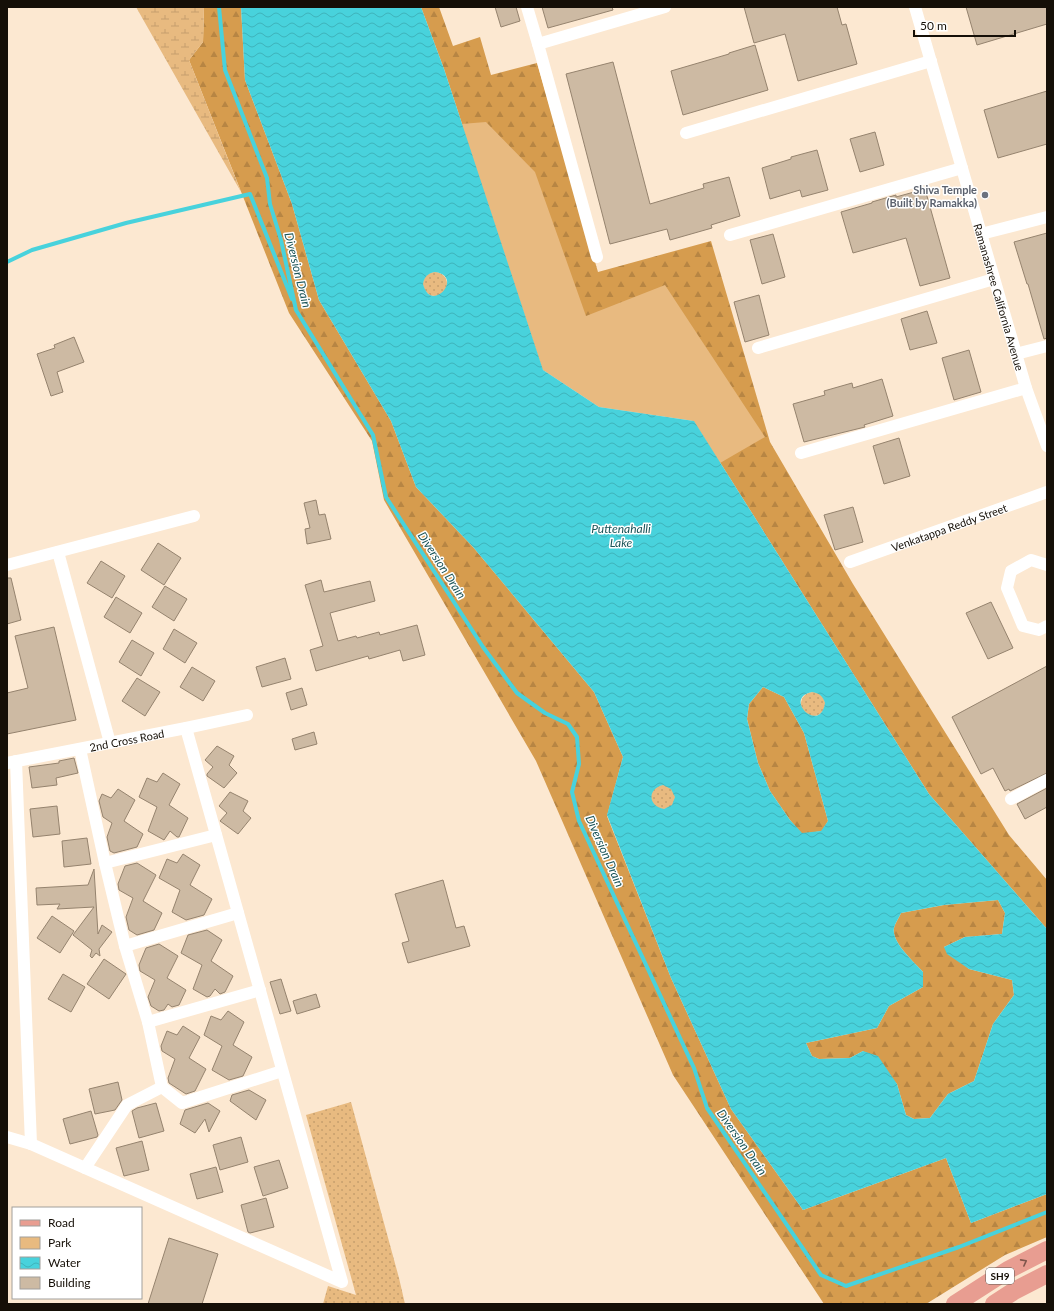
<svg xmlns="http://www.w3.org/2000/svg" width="1054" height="1311" viewBox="0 0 1054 1311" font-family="Lato,sans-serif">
<defs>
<pattern id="grass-dots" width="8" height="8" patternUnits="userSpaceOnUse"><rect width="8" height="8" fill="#e8ba80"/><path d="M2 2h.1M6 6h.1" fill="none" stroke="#c69f6d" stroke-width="1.8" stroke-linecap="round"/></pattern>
<pattern id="forest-firs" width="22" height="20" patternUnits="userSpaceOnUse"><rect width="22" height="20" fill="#d69c4e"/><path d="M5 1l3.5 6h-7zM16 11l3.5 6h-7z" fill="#b78543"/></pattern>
<pattern id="wetland-marsh" width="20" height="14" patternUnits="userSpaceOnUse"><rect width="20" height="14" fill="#e8ba80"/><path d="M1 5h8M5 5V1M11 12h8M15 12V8" fill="none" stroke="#c69f6d"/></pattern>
<pattern id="water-waves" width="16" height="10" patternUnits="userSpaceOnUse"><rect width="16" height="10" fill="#48d2dc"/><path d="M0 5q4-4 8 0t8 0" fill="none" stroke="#3eb3bb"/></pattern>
</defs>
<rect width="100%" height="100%" fill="#fce8d1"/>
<path fill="url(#grass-dots)" d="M423 284a12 12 0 1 1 24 0a12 12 0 1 1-24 0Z
M801 704a12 12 0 1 1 24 0a12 12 0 1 1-24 0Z
M651 797a12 12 0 1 1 24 0a12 12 0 1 1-24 0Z
M 351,1102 L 399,1278 L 405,1304 L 323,1304 L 328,1286 L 356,1295 L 306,1115 Z"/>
<path fill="url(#forest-firs)" d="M 204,7 L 241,7 L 245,80 L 292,204 L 319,300 L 391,421 L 416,487 L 473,547 L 594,692 L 623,757 L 607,816 L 671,978 L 731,1109 L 803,1210 L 946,1158 L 971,1223 L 1047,1194 L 1047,1237 L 1005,1255 L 926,1304 L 824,1304 L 673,1075 L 536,761 L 384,500 L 372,441 L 289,313 L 189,60 L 203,42 Z
M 421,7 L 439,7 L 453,46 L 480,37 L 491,75 L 537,63 L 598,272 L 711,241 L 770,442 L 853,584 L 1009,835 L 1047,880 L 1047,929 L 929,794 L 694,421 L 543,370 L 444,69 Z
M 763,687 L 784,697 L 804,733 L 828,821 L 822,831 L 802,834 L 790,820 L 770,791 L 758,763 L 747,719 L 749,704 Z
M 998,900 L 1005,913 L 1002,934 L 965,937 L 944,947 L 969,969 L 1012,980 L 1014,995 L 993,1024 L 974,1081 L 948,1094 L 930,1118 L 914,1119 L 906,1115 L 897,1084 L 863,1051 L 850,1058 L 819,1059 L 812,1056 L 806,1043 L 877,1028 L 889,1006 L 923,987 L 923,972 C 914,962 891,942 894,928 C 895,923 899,918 901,913 L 944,905 Z"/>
<path fill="url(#wetland-marsh)" d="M 136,7 L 204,7 L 203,42 L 189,60 L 241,192 Z"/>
<path fill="#e8ba80" d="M 486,122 L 535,172 L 586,316 L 665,285 L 765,437 L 720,463 L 694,421 L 599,407 L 543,370 L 461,124 Z"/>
<path fill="url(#water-waves)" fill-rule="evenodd" d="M 241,7 L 421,7 L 444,69 L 543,370 L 599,407 L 694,421 L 929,794 L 1047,929 L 1047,1194 L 971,1223 L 946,1158 L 803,1210 L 731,1109 L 671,978 L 607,815 L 623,757 L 594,692 L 473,547 L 416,487 L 391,421 L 319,300 L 292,204 L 245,80 ZM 435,272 C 465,276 431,315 423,284 C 424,277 428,273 435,272 ZM 763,687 L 784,697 L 804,733 L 828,821 L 821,831 L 802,833 L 790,820 L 770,791 L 758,763 L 747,719 L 749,704 ZM 812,692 C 819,693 823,696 825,703 C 820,735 782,698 812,692 ZM 663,785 L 671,789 L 675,797 L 672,805 L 664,809 C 648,806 647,789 663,785 ZM 998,900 L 1005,913 L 1002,934 L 965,937 L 944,947 L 947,954 L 969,969 L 1012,980 L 1014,995 L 993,1024 L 974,1081 L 948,1094 L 930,1118 L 914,1119 L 906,1115 L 897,1084 L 878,1056 L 863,1051 L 850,1058 L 819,1059 L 812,1056 L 806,1043 L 877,1028 L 889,1006 L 923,987 L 923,972 C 914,962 891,942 894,928 C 895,923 899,918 901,913 L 944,905 Z"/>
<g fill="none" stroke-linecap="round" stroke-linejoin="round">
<path stroke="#48d2dc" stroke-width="4" d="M 219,7 L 225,70 L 267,178 L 270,204 L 281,240 L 296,310 L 373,435 L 386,497 L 483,647 L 517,693 L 545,713 L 568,724 L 577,737 L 579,764 L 572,792 L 579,821 L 694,1068 L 707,1108 L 821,1275 L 846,1286 L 959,1247 L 1047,1212
M 7,262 L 32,250 L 126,223 L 250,194 L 292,299"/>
</g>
<path fill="#cdbaa3" stroke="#95836e" d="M 495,7 L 516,7 L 520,21 L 501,27 Z
M 542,7 L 612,7 L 613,10 L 548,28 Z
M 744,7 L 837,7 L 842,25 L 846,24 L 857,64 L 798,81 L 785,34 L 754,43 Z
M 966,7 L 1047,7 L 1047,24 L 977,45 Z
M 755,45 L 768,90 L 683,115 L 671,71 L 729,54 L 729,53 Z
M 613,62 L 650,204 L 704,188 L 703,184 L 729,177 L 740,216 L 711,225 L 712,228 L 670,240 L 667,229 L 610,244 L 566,74 Z
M 1047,91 L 1047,144 L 998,158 L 984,110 Z
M 875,132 L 884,165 L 860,172 L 850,139 Z
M 817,150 L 828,190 L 802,197 L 800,190 L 770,199 L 762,168 L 791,159 L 791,157 Z
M 925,189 L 950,278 L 920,286 L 906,238 L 853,253 L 841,212 L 872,203 L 872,202 L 896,195 L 896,197 Z
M 1047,233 L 1047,338 L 1044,339 L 1028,284 L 1027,284 L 1014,242 Z
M 773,234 L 785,277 L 762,284 L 750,240 Z
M 759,295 L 769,335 L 745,342 L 734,302 Z
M 927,311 L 937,343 L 910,350 L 901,319 Z
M 74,337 L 84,362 L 57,372 L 63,392 L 51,396 L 37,354 L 55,348 L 54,345 Z
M 969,350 L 981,392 L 954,400 L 942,358 Z
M 882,379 L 893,416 L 864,425 L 865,427 L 804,442 L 793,404 L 825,395 L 824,391 L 852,383 L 853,388 Z
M 899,438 L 910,476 L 884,484 L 873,446 Z
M 316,500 L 319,515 L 325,514 L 331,539 L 307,544 L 305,529 L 310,528 L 304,503 Z
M 853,507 L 863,542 L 835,550 L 824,515 Z
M 158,543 L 181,558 L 164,585 L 141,570 Z
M 101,561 L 125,576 L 112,598 L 87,583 Z
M 7,578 L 11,578 L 21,620 L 7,624 Z
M 321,580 L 324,592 L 370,581 L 375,601 L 330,613 L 338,641 L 356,636 L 357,638 L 379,632 L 380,635 L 417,625 L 425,655 L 403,661 L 400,650 L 369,659 L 368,656 L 316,671 L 310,650 L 323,646 L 305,585 Z
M 165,586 L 187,599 L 174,621 L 152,607 Z
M 116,597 L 142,613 L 130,633 L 104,617 Z
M 991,602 L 1013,648 L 988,659 L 966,613 Z
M 54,627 L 76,720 L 7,734 L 7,693 L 28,688 L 15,636 Z
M 174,629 L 197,643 L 185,663 L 163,649 Z
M 132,640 L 154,653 L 141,676 L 119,662 Z
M 285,658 L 291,679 L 262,687 L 256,667 Z
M 1047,666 L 1047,773 L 1010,791 L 1009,789 L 1005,791 L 993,768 L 981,774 L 952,717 Z
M 192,667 L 215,681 L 203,701 L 180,687 Z
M 137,678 L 160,692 L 145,716 L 122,701 Z
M 302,688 L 307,705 L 291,710 L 286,693 Z
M 314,732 L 317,744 L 295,750 L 292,739 Z
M 217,746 L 234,756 L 229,765 L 237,773 L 224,788 L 207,776 L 207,774 L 213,767 L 205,760 Z
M 74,758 L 78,773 L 56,778 L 57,785 L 32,788 L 29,767 L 59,763 L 59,761 Z
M 163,773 L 180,784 L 169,805 L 188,818 L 179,837 L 177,837 L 170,831 L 164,840 L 148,831 L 157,807 L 139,797 L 147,778 L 157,782 Z
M 1047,788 L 1047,807 L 1025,819 L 1017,804 Z
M 118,789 L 135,800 L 124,821 L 143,834 L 137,847 L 114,853 L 110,851 L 107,837 L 112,823 L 103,817 L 99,801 L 102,794 L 111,798 Z
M 230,792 L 248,801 L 243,811 L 251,818 L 238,834 L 220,821 L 227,813 L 219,806 Z
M 57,806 L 60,834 L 33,837 L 30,809 Z
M 87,838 L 91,864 L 64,867 L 62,841 Z
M 183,854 L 200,865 L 190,885 L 212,899 L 204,915 L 186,920 L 172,912 L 180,890 L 159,878 L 167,859 L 177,863 Z
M 137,863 L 156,875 L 143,901 L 162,913 L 154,930 L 137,935 L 129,930 L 126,917 L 133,898 L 119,890 L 118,884 L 125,866 Z
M 94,869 L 98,934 L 102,925 L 112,932 L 99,949 L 100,956 L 96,953 L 92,958 L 90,956 L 92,950 L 73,935 L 94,907 L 57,909 L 60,904 L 37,905 L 36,888 L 88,885 Z
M 443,880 L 456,928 L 464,926 L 470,946 L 408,963 L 402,943 L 409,941 L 395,894 Z
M 52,916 L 74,931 L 60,953 L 37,938 Z
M 207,930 L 222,940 L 211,961 L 233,976 L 225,992 L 220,994 L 215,989 L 210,996 L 207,997 L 193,989 L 202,965 L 181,953 L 188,935 Z
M 159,944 L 178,956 L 167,978 L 186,990 L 179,1005 L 172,1007 L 168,1004 L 164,1010 L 159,1011 L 151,1006 L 148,997 L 155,980 L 140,971 L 139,965 L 146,948 Z
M 104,959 L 126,974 L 109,999 L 87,984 Z
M 63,974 L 85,987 L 71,1012 L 48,999 Z
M 281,979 L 291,1011 L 280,1014 L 270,982 Z
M 316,994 L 320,1007 L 297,1014 L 293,1001 Z
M 228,1011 L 244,1022 L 233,1045 L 252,1057 L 243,1076 L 229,1080 L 212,1070 L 222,1046 L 204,1035 L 211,1016 L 221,1020 Z
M 183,1026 L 200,1037 L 189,1058 L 206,1069 L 195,1091 L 186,1094 L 169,1083 L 168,1078 L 175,1059 L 162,1051 L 161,1046 L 167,1031 L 177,1035 Z
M 118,1082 L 122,1100 L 115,1110 L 95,1114 L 89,1089 Z
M 249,1090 L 266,1100 L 256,1120 L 230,1101 L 232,1095 Z
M 156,1103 L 164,1131 L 139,1138 L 132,1111 L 137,1108 Z
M 208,1103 L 220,1111 L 209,1132 L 205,1119 L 195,1133 L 180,1124 L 185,1110 Z
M 91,1111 L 98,1135 L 97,1137 L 70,1144 L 63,1119 Z
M 241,1137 L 248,1162 L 220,1170 L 213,1145 Z
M 142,1141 L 149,1170 L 124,1176 L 116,1148 Z
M 279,1160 L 288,1188 L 263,1196 L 254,1167 Z
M 216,1167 L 223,1192 L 197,1199 L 190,1174 Z
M 266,1198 L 274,1227 L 250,1233 L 248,1232 L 241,1205 Z
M 169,1238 L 218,1254 L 202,1304 L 148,1304 Z"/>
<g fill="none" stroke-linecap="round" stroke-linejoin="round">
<g stroke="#fff" stroke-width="12">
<path d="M 527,7 L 538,44 L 665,7"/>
<path id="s1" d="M 915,7 L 1026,388 L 1047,446"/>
<path d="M 538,44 L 597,257"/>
<path d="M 686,133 L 931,61"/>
<path d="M 981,234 L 1047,217"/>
<path d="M 730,235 L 962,168"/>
<path d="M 758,348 L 994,279"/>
<path d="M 1016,354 L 1047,346"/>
<path d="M 801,453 L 1026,388"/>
<path d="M 58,552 L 110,743"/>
<path id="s2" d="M 850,562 L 1047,492"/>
<path d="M 7,565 L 194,516"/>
<path d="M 1047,565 L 1031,560 L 1011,571 L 1007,588 L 1023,626 L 1039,630 L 1047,626"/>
<path d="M 80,749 L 105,863"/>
<path d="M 16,761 L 31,1144"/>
<path id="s3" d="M 7,763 L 186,728 L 247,715"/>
<path d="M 1011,799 L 1047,780"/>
<path d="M 125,946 L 238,913"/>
<path d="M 148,1022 L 125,946 L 105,863 L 216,835"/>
<path d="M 162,1087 L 182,1103 L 282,1071"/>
<path d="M 7,1137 L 31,1144 L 342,1282 L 186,728"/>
<path d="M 85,1168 L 127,1105 L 162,1087 L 148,1022 L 260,990"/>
</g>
<path stroke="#e89d91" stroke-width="18" d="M 955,1304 L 1008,1270 L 1047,1250
M 994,1304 L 1014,1291 L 1047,1274"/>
</g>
<defs><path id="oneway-chevron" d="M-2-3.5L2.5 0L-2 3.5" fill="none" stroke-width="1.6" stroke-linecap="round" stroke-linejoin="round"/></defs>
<use stroke="#7e564c" href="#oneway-chevron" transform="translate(1024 1262) rotate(-28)"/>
<circle fill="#6b7280" stroke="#fff" stroke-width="1.5" cx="985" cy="195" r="4"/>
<g text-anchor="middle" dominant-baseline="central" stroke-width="3" stroke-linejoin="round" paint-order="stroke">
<rect fill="#fff" stroke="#5b5751" stroke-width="1" x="986" y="1268" width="28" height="16" rx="3"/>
<g font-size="10" font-weight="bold" fill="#150f07">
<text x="1000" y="1276">SH9</text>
</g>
<g font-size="11" font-weight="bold" fill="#5b616d" stroke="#fff" text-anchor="end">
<text x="977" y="189">Shiva Temple<tspan x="977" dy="13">(Built by Ramakka)</tspan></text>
</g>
<g font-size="11" fill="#150f07" stroke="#fff">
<text stroke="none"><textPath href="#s1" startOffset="302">Ramanashree California Avenue</textPath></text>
<text stroke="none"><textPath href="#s2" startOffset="105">Venkatappa Reddy Street</textPath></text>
<text stroke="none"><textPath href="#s3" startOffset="122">2nd Cross Road</textPath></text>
</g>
<g font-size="12" font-style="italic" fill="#1a5458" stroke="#fff">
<text transform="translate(298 270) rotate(76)">Diversion Drain</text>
<text x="621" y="528">Puttenahalli<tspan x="621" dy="14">Lake</tspan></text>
<text transform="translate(442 565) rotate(57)">Diversion Drain</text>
<text transform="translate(605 851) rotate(66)">Diversion Drain</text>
<text transform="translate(742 1142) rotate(55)">Diversion Drain</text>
</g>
</g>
<rect width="1054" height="1311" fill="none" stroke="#150f07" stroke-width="16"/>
<rect x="12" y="1207" width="130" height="92" fill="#ffffff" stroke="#a19f9c"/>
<rect x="20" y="1220" width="20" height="6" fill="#e89d91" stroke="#a19f9c"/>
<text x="48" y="1227" font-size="12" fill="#150f07">Road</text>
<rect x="20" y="1237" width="20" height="12" fill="#e8ba80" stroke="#a19f9c"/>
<text x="48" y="1247" font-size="12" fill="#150f07">Park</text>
<rect x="20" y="1257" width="20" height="12" fill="url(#water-waves)" stroke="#a19f9c"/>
<text x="48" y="1267" font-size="12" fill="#150f07">Water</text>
<rect x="20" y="1277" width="20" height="12" fill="#cdbaa3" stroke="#a19f9c"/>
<text x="48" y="1287" font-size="12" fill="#150f07">Building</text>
<path d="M914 30v6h101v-6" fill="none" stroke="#150f07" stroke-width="2"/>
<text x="920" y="30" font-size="12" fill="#150f07" stroke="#ffffff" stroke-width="3" paint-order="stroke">50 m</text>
</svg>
